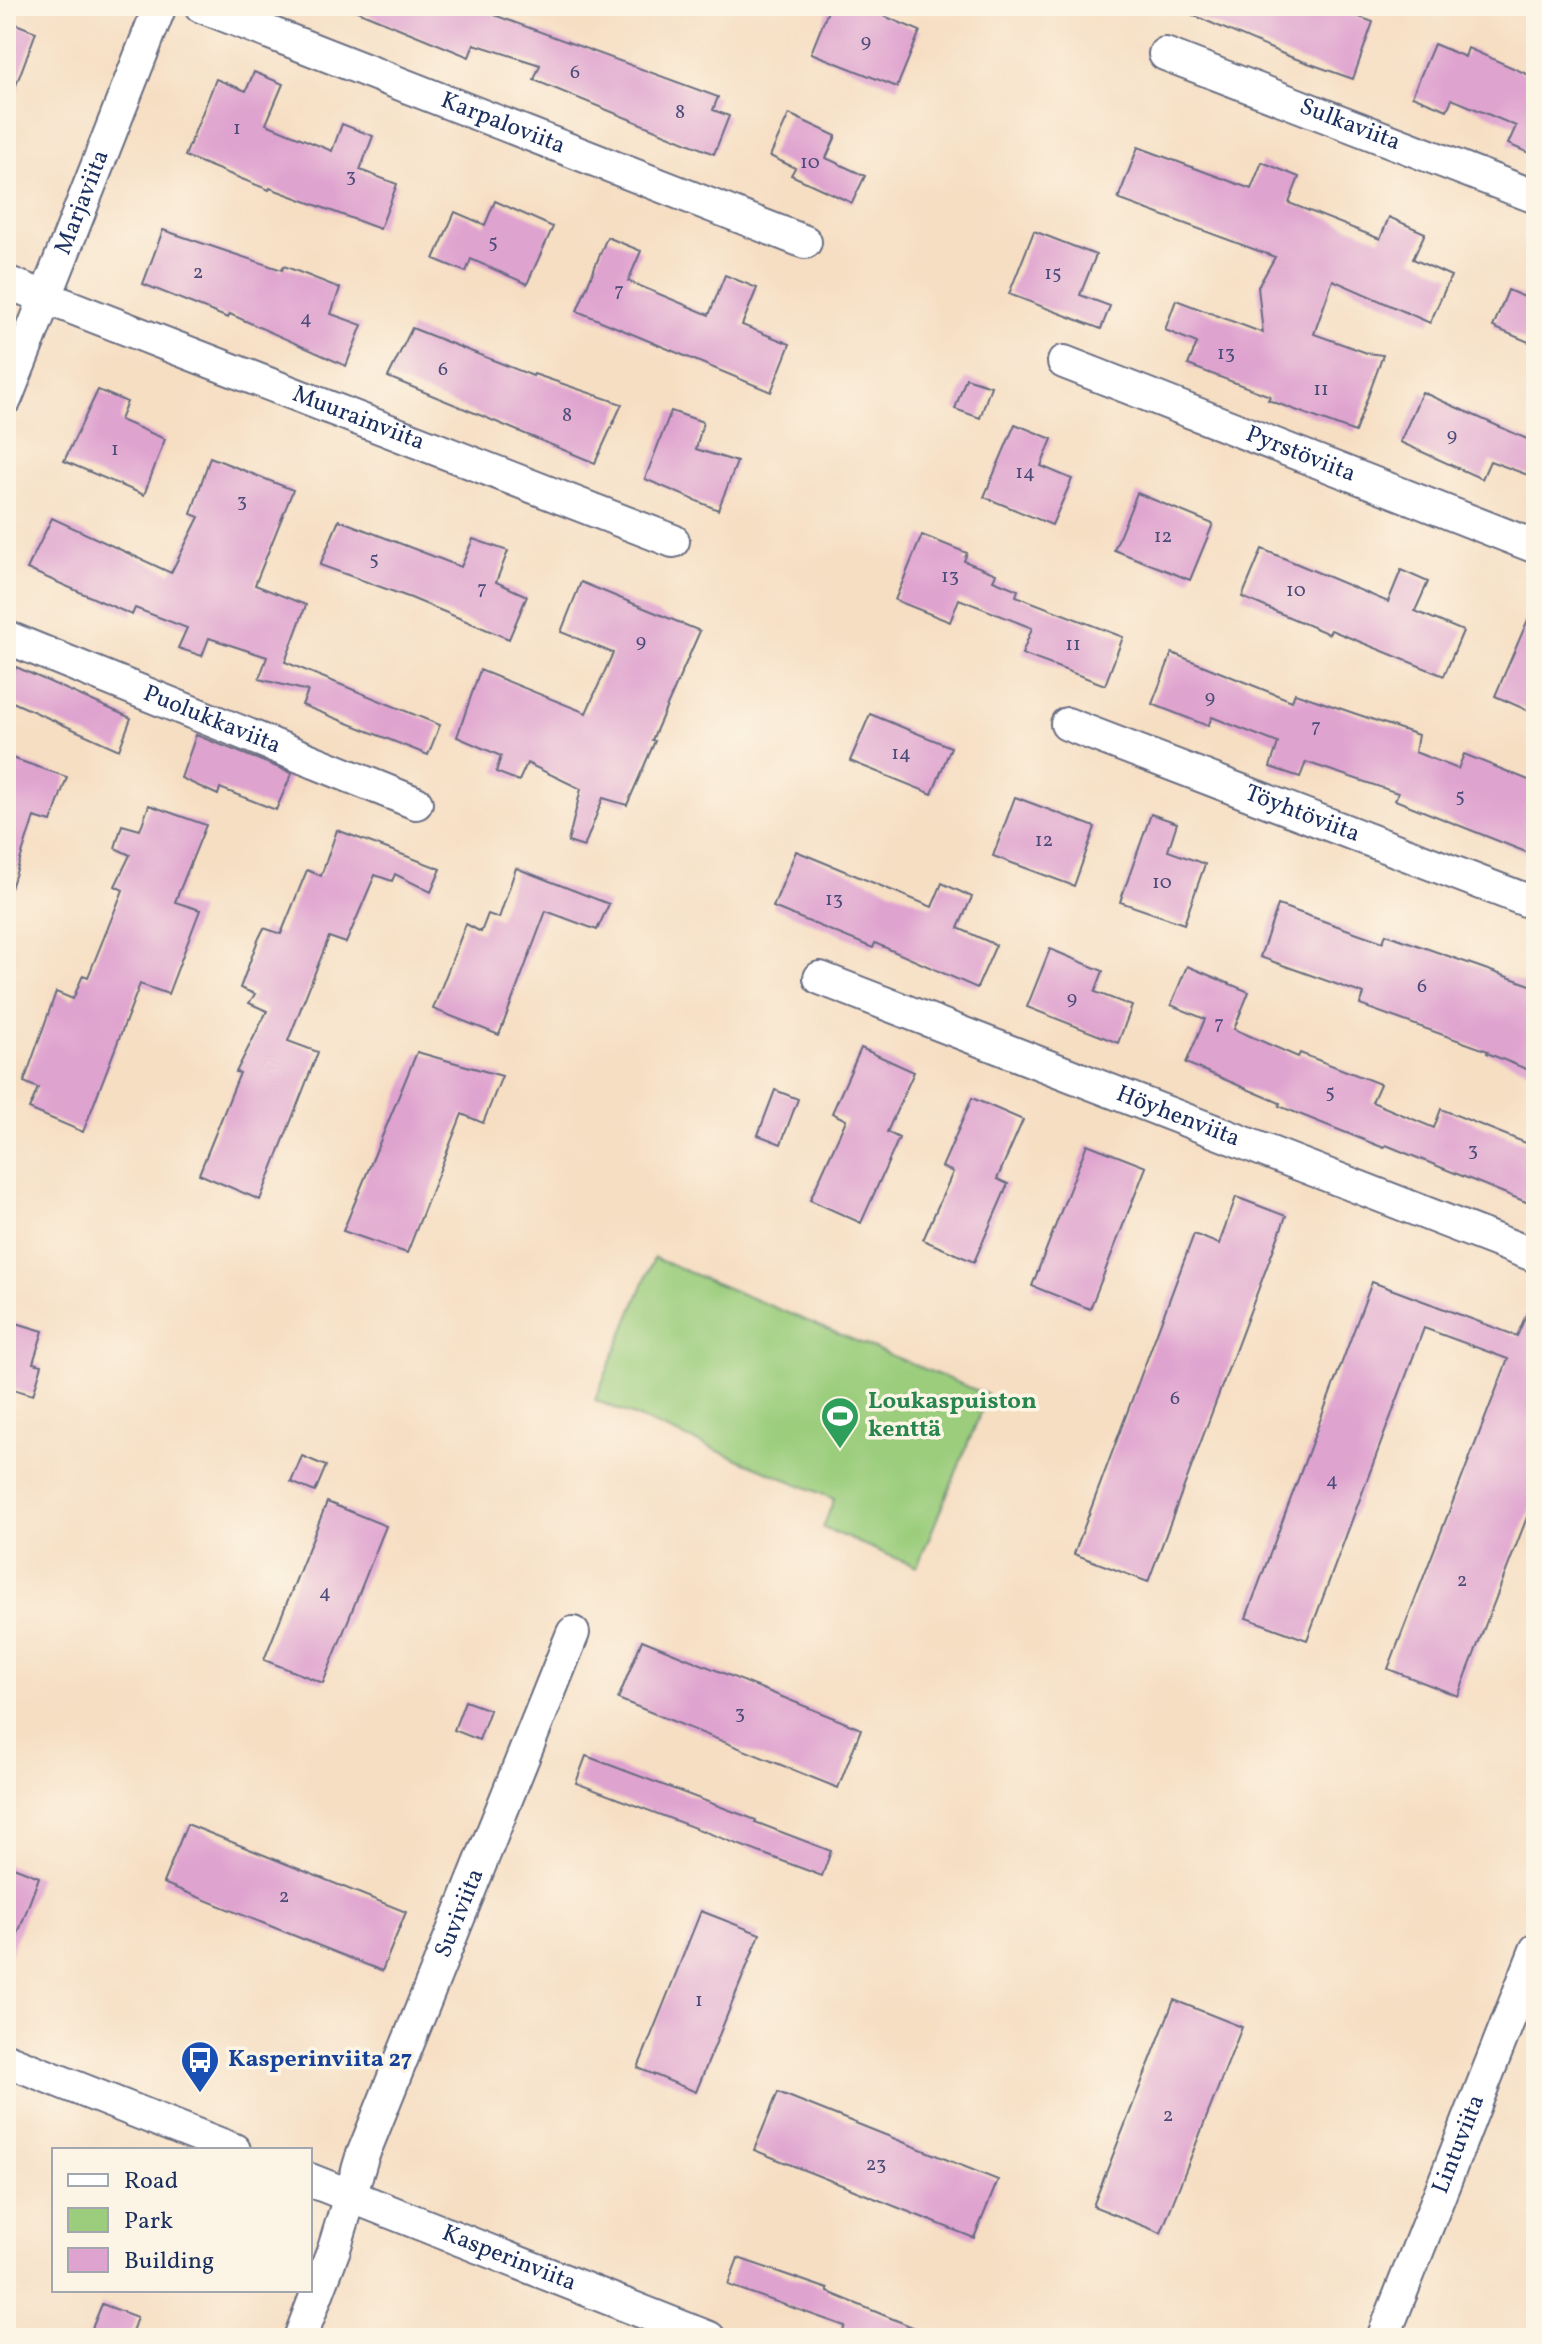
<svg xmlns="http://www.w3.org/2000/svg" width="1542" height="2344" viewBox="0 0 1542 2344" font-family="Vollkorn,serif">
<rect width="100%" height="100%" fill="#fcf5e5"/>
<filter id="ink" filterUnits="userSpaceOnUse"><feTurbulence type="fractalNoise" baseFrequency=".0125" numOctaves="2"/><feDisplacementMap in="SourceGraphic" scale="16" xChannelSelector="R" yChannelSelector="G"/><feConvolveMatrix kernelMatrix="1 2 1 2 8 2 1 2 1" color-interpolation-filters="sRGB"/></filter>
<filter id="wash" filterUnits="userSpaceOnUse"><feTurbulence type="fractalNoise" baseFrequency=".006" numOctaves="4" result="noise"/><feDisplacementMap in="SourceGraphic" scale="32" xChannelSelector="R" yChannelSelector="G"/><feGaussianBlur stdDeviation="1.8" result="paint"/><feColorMatrix in="noise" values="0 0 0 0 0 0 0 0 0 0 0 0 0 0 0 0 0 1.4 0 .05"/><feComposite in="paint" operator="in"/></filter>
<g filter="url(#wash)">
<rect width="100%" height="100%" fill="#f6dec3"/>
<path fill="#9bcd7d" stroke="#5b7e6e" stroke-width="2" d="M 654,1258 L 988,1395 L 917,1567 L 823,1528 L 834,1499 L 595,1400 Z"/>
<g id="blocks">
<path fill="#dfa3cf" d="M 345,6 L 488,6 L 486,12 L 718,97 L 713,110 L 729,116 L 714,154 L 534,80 L 540,65 L 474,44 L 469,57 Z
M 830,6 L 860,6 L 920,31 L 897,87 L 811,53 Z
M 1172,6 L 1354,6 L 1351,14 L 1373,22 L 1353,79 L 1288,56 Z
M 6,20 L 36,32 L 9,104 L 6,104 Z
M 1434,44 L 1465,57 L 1468,48 L 1536,78 L 1536,156 L 1508,144 L 1516,126 L 1452,99 L 1447,110 L 1412,96 Z
M 254,72 L 283,84 L 266,124 L 332,151 L 342,124 L 373,136 L 360,170 L 397,184 L 380,229 L 270,188 L 269,190 L 185,156 L 216,79 L 246,91 Z
M 789,114 L 836,136 L 826,158 L 865,176 L 852,203 L 791,175 L 795,168 L 770,156 Z
M 1138,147 L 1251,189 L 1262,162 L 1299,177 L 1289,203 L 1380,239 L 1389,217 L 1425,233 L 1413,259 L 1451,276 L 1430,323 L 1333,280 L 1314,334 L 1367,353 L 1383,355 L 1355,432 L 1268,400 L 1270,396 L 1188,365 L 1197,343 L 1165,330 L 1176,300 L 1263,333 L 1258,287 L 1275,257 L 1118,199 Z
M 495,201 L 553,227 L 527,284 L 471,259 L 466,272 L 434,259 L 455,212 L 485,225 Z
M 163,230 L 282,270 L 284,266 L 340,288 L 331,314 L 362,325 L 346,366 L 230,314 L 228,318 L 143,284 Z
M 1034,231 L 1096,255 L 1080,295 L 1110,306 L 1101,329 L 1009,294 Z
M 607,237 L 641,251 L 628,281 L 709,315 L 725,275 L 757,288 L 742,325 L 790,344 L 771,392 L 577,311 Z
M 1508,290 L 1536,302 L 1536,345 L 1493,327 Z
M 412,328 L 533,376 L 534,374 L 622,404 L 595,463 L 388,377 Z
M 966,378 L 991,386 L 980,418 L 955,409 Z
M 98,390 L 127,402 L 120,420 L 165,439 L 144,495 L 64,461 Z
M 1422,392 L 1536,443 L 1536,478 L 1490,461 L 1482,479 L 1400,442 Z
M 671,411 L 703,422 L 696,449 L 737,462 L 718,510 L 645,479 Z
M 1015,424 L 1052,439 L 1041,466 L 1072,479 L 1052,525 L 984,497 Z
M 210,457 L 293,490 L 255,585 L 306,605 L 285,662 L 440,725 L 428,755 L 302,705 L 308,691 L 259,679 L 267,657 L 209,638 L 202,656 L 178,648 L 187,628 L 135,608 L 132,615 L 27,569 L 52,518 L 171,573 L 199,517 L 191,514 Z
M 1137,493 L 1213,524 L 1190,580 L 1114,550 Z
M 339,520 L 461,567 L 473,539 L 508,551 L 496,582 L 527,596 L 509,639 L 411,598 L 320,565 Z
M 922,535 L 967,553 L 964,561 L 996,574 L 993,580 L 1018,590 L 1016,596 L 1123,637 L 1105,685 L 1022,654 L 1032,628 L 959,599 L 950,622 L 895,600 Z
M 1262,549 L 1388,602 L 1401,570 L 1428,582 L 1415,611 L 1463,631 L 1444,676 L 1331,630 L 1329,634 L 1242,597 Z
M 581,582 L 700,631 L 652,740 L 655,741 L 627,805 L 603,798 L 584,847 L 568,842 L 581,789 L 527,763 L 519,781 L 496,772 L 501,756 L 457,737 L 480,670 L 586,713 L 613,653 L 561,632 Z
M 1536,601 L 1536,714 L 1495,696 Z
M 1172,653 L 1292,701 L 1295,693 L 1418,735 L 1415,752 L 1458,769 L 1464,754 L 1536,783 L 1536,856 L 1395,800 L 1398,793 L 1306,762 L 1300,777 L 1270,767 L 1278,743 L 1212,717 L 1208,726 L 1152,704 Z
M 16,667 L 131,718 L 119,750 L 6,699 L 6,691 Z
M 870,714 L 951,747 L 932,794 L 850,761 Z
M 196,735 L 292,773 L 276,810 L 220,788 L 218,795 L 181,778 Z
M 12,758 L 67,777 L 51,822 L 34,817 L 11,888 L 6,887 L 6,775 Z
M 1015,797 L 1095,827 L 1074,886 L 993,856 Z
M 149,805 L 206,825 L 175,902 L 200,910 L 168,994 L 140,984 L 83,1132 L 29,1109 L 38,1088 L 24,1082 L 56,992 L 73,999 L 83,975 L 88,977 L 123,890 L 115,886 L 130,855 L 115,848 L 122,825 L 140,830 Z
M 1151,814 L 1177,823 L 1168,851 L 1205,864 L 1184,924 L 1120,902 Z
M 337,830 L 441,869 L 431,892 L 395,874 L 392,881 L 375,875 L 346,943 L 329,937 L 288,1041 L 318,1052 L 260,1200 L 199,1174 L 240,1073 L 236,1072 L 267,1011 L 249,1003 L 255,994 L 240,988 L 258,940 L 264,928 L 281,934 L 307,870 L 321,876 Z
M 796,851 L 932,907 L 942,883 L 972,897 L 958,928 L 996,945 L 977,988 L 875,943 L 873,948 L 773,907 Z
M 516,868 L 609,904 L 597,930 L 546,911 L 499,1035 L 433,1009 L 466,924 L 481,932 L 488,914 L 499,918 Z
M 1278,905 L 1383,942 L 1386,934 L 1536,987 L 1536,1073 L 1487,1053 L 1488,1051 L 1360,1005 L 1364,994 L 1260,957 Z
M 1050,949 L 1103,971 L 1095,992 L 1132,1006 L 1118,1043 L 1027,1007 Z
M 1187,966 L 1249,992 L 1234,1029 L 1298,1057 L 1300,1053 L 1380,1084 L 1372,1102 L 1434,1128 L 1441,1109 L 1536,1147 L 1536,1206 L 1386,1145 L 1384,1148 L 1279,1106 L 1280,1103 L 1186,1063 L 1205,1019 L 1171,1005 Z
M 861,1048 L 914,1072 L 887,1132 L 899,1138 L 861,1223 L 810,1200 L 846,1120 L 832,1113 Z
M 417,1052 L 502,1076 L 483,1123 L 462,1114 L 407,1253 L 343,1231 Z
M 775,1090 L 798,1099 L 781,1144 L 758,1135 Z
M 972,1098 L 1023,1120 L 997,1179 L 1008,1184 L 974,1262 L 923,1240 L 953,1172 L 942,1167 Z
M 1087,1144 L 1146,1167 L 1090,1309 L 1032,1286 Z
M 1236,1197 L 1286,1216 L 1148,1582 L 1074,1554 L 1194,1234 L 1219,1244 Z
M 1372,1282 L 1517,1336 L 1536,1292 L 1536,1494 L 1458,1696 L 1388,1669 L 1508,1359 L 1424,1328 L 1307,1640 L 1246,1618 Z
M 6,1320 L 43,1331 L 33,1363 L 42,1365 L 33,1395 L 6,1387 Z
M 302,1456 L 326,1466 L 315,1492 L 291,1482 Z
M 327,1502 L 386,1526 L 323,1683 L 264,1660 Z
M 642,1640 L 861,1729 L 838,1788 L 618,1699 Z
M 465,1701 L 490,1710 L 479,1740 L 454,1730 Z
M 586,1756 L 756,1820 L 755,1822 L 831,1851 L 822,1876 L 576,1783 Z
M 187,1824 L 406,1912 L 382,1971 L 163,1883 Z
M 6,1864 L 39,1877 L 9,1958 L 6,1957 Z
M 701,1911 L 760,1934 L 696,2092 L 638,2068 Z
M 1174,2000 L 1242,2027 L 1161,2233 L 1093,2206 Z
M 778,2092 L 998,2180 L 974,2238 L 754,2150 Z
M 738,2258 L 828,2289 L 828,2292 L 939,2338 L 860,2338 L 843,2331 L 845,2326 L 728,2285 Z
M 102,2304 L 137,2317 L 130,2338 L 88,2338 Z"/>
</g>
</g>
<g filter="url(#ink)">
<use href="#blocks" fill-opacity="0" stroke="#686c81" stroke-width="2"/>
<g fill="none" stroke-linecap="round" stroke-linejoin="round">
<g stroke="#686c81" stroke-width="36">
<g id="minor">
<path id="s1" d="M 201,6 L 805,242"/>
<path id="s2" d="M 1165,54 L 1536,197"/>
<path id="s3" d="M 6,282 L 673,541"/>
<path id="s4" d="M 1064,362 L 1536,547"/>
<path id="s5" d="M 6,398 L 160,6"/>
<path id="s6" d="M 6,637 L 416,803"/>
<path id="s7" d="M 1067,724 L 1536,904"/>
<path id="s8" d="M 820,978 L 1536,1256"/>
<path d="M 6,2060 L 234,2150"/>
<path id="s9" d="M 310,2180 L 709,2338"/>
<path id="s10" d="M 300,2338 L 334,2249 L 362,2157 L 573,1633"/>
<path id="s11" d="M 1383,2338 L 1536,1950"/>
</g>
</g>
<use href="#minor" stroke="#fff" stroke-width="32"/>
</g>
</g>
<defs>
<g id="stadium-pin" transform="scale(2)"><path d="M0 17L-7.5 6A9.5 9.5 0 1 1 7.5 6Z" fill="#2e9e5b" stroke="#fcf5e5"/><path d="M0-5a6.5 5 0 1 0 0 10a6.5 5 0 1 0 0-10ZM-3.5-1.8h7v3.6h-7Z" fill="#fff"/></g>
<g id="bus-pin" transform="scale(2)"><path d="M0 17L-7.5 6A9.5 9.5 0 1 1 7.5 6Z" fill="#1a4fb4" stroke="#fcf5e5"/><path d="M-5-6H5V4H4V6H2V4H-2V6H-4V4H-5ZM-3.5-4V0h7V-4ZM-3.5 1.2v1.5H-2V1.2ZM2 1.2v1.5H3.5V1.2Z" fill="#fff"/></g>
</defs>
<g fill-rule="evenodd">
<use href="#stadium-pin" x="840" y="1416"/>
<use href="#bus-pin" x="200" y="2060"/>
</g>
<g text-anchor="middle" dominant-baseline="central" stroke-width="7" stroke-linejoin="round" paint-order="stroke">
<g font-size="20" fill="#4c4c7a">
<text x="866" y="42">9</text>
<text x="575" y="73">6</text>
<text x="680" y="113">8</text>
<text x="237" y="129">1</text>
<text x="810" y="163">10</text>
<text x="351" y="177">3</text>
<text x="493" y="243">5</text>
<text x="198" y="273">2</text>
<text x="1053" y="274">15</text>
<text x="619" y="291">7</text>
<text x="306" y="319">4</text>
<text x="1226" y="354">13</text>
<text x="443" y="370">6</text>
<text x="1321" y="390">11</text>
<text x="567" y="416">8</text>
<text x="1452" y="436">9</text>
<text x="115" y="450">1</text>
<text x="1025" y="473">14</text>
<text x="242" y="502">3</text>
<text x="1163" y="537">12</text>
<text x="374" y="560">5</text>
<text x="950" y="577">13</text>
<text x="482" y="589">7</text>
<text x="1296" y="591">10</text>
<text x="641" y="642">9</text>
<text x="1073" y="645">11</text>
<text x="1210" y="698">9</text>
<text x="1316" y="727">7</text>
<text x="901" y="754">14</text>
<text x="1460" y="797">5</text>
<text x="1044" y="841">12</text>
<text x="1162" y="883">10</text>
<text x="834" y="900">13</text>
<text x="1422" y="987">6</text>
<text x="1072" y="999">9</text>
<text x="1219" y="1024">7</text>
<text x="1330" y="1093">5</text>
<text x="1473" y="1151">3</text>
<text x="1175" y="1399">6</text>
<text x="1332" y="1481">4</text>
<text x="1462" y="1581">2</text>
<text x="325" y="1593">4</text>
<text x="740" y="1714">3</text>
<text x="284" y="1897">2</text>
<text x="699" y="2001">1</text>
<text x="1168" y="2116">2</text>
<text x="876" y="2165">23</text>
</g>
<g font-size="24" fill="#1b2f5e" stroke="#fcf5e5">
<text stroke="none"><textPath href="#s1" startOffset="324">Karpaloviita</textPath></text>
<text stroke="none"><textPath href="#s2" startOffset="198">Sulkaviita</textPath></text>
<text stroke="none"><textPath href="#s5" startOffset="210">Marjaviita</textPath></text>
<text stroke="none"><textPath href="#s3" startOffset="378">Muurainviita</textPath></text>
<text stroke="none"><textPath href="#s4" startOffset="254">Pyrstöviita</textPath></text>
<text stroke="none"><textPath href="#s6" startOffset="222">Puolukkaviita</textPath></text>
<text stroke="none"><textPath href="#s7" startOffset="252">Töyhtöviita</textPath></text>
<text stroke="none"><textPath href="#s8" startOffset="384">Höyhenviita</textPath></text>
<text stroke="none"><textPath href="#s10" startOffset="454">Suviviita</textPath></text>
<text stroke="none"><textPath href="#s11" startOffset="208">Lintuviita</textPath></text>
<text stroke="none"><textPath href="#s9" startOffset="214">Kasperinviita</textPath></text>
</g>
<g font-size="24" font-weight="bold" fill="#27864d" stroke="#fcf5e5" text-anchor="start">
<text x="868" y="1402">Loukaspuiston<tspan x="868" dy="28">kenttä</tspan></text>
</g>
<g font-size="24" font-weight="bold" fill="#164399" stroke="#fcf5e5" text-anchor="start">
<text x="228" y="2060">Kasperinviita 27</text>
</g>
</g>
<rect width="1542" height="2344" fill="none" stroke="#fcf5e5" stroke-width="32"/>
<rect x="52" y="2148" width="260" height="144" fill="#fcf5e5" stroke="#a2a6af" stroke-width="2"/>
<rect x="68" y="2174" width="40" height="12" fill="#ffffff" stroke="#a2a6af" stroke-width="2"/>
<text x="124" y="2188" font-size="24" fill="#1b2f5e">Road</text>
<rect x="68" y="2208" width="40" height="24" fill="#9bcd7d" stroke="#a2a6af" stroke-width="2"/>
<text x="124" y="2228" font-size="24" fill="#1b2f5e">Park</text>
<rect x="68" y="2248" width="40" height="24" fill="#dfa3cf" stroke="#a2a6af" stroke-width="2"/>
<text x="124" y="2268" font-size="24" fill="#1b2f5e">Building</text>
</svg>
